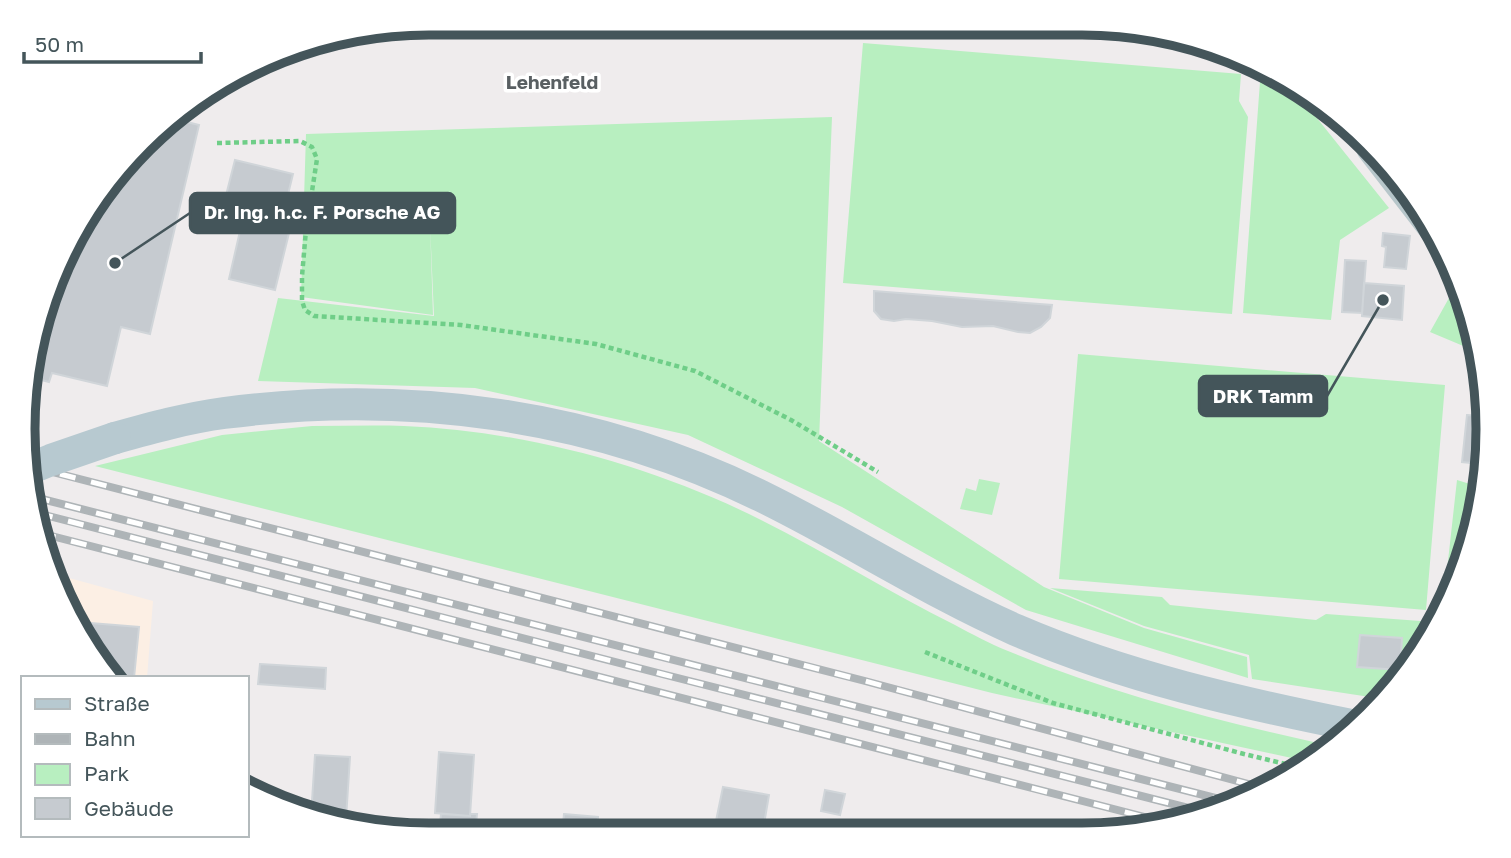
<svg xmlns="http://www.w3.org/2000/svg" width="1511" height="858" viewBox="0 0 1511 858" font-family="'Golos Text',sans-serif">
<rect width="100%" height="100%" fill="#efeced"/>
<path fill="#fcefe4" d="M 51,573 L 153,601 L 147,678 L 107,677 Z"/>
<path fill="#b8efc0" d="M 863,43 L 1241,74 L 1239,101 L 1248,117 L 1232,314 L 843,283 Z
M 1261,68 L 1288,82 L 1389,208 L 1340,240 L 1331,320 L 1243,313 Z
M 832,117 L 819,441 L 1044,587 L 1144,628 L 1247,657 L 1248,678 L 1026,610 L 842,507 L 688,435 L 475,388 L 258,381 L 278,298 L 434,316 L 430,224 L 433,315 L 301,297 L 306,134 Z
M 1454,289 L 1457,294 L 1480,349 L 1480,353 L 1430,332 Z
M 1078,354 L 1445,385 L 1426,610 L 1059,579 Z
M 312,426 C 343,426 374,425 404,426 C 523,431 642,463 749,514 C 819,548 885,590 955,625 C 972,634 990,644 1008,651 C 1111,694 1222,722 1331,746 L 1310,762 L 992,693 L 95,466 L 222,435 Z
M 979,479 L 1000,483 L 992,515 L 960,509 L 966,488 L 976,491 Z
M 1457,480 L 1470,484 L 1466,544 L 1444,597 Z
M 1050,588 L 1162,597 L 1170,605 L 1316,620 L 1326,614 L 1434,622 L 1420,654 L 1383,699 L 1252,679 L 1249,655 L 1144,626 Z"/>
<path fill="#c6cbd0" stroke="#d0d5d9" stroke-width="2" d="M 171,118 L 199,125 L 150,334 L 121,327 L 107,386 L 52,373 L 49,382 L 30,377 L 37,323 L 91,203 Z
M 235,160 L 293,174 L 280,227 L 243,218 L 242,224 L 220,219 Z
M 243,218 L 290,229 L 275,290 L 229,279 Z
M 1383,233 L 1410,236 L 1406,269 L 1384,267 L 1386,247 L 1382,246 Z
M 1345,260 L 1366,261 L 1362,313 L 1342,312 Z
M 1364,283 L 1404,286 L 1402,320 L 1362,316 Z
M 874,291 L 1052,305 L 1050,318 L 1041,327 L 1030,333 L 1018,332 L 993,326 L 962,327 L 932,321 L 906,319 L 894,321 L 881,319 L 874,311 Z
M 1467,415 L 1480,416 L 1480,464 L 1462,462 Z
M 78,622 L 139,627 L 134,678 L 107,677 Z
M 1360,635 L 1402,638 L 1400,670 L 1357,667 Z
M 260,664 L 326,668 L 325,689 L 258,684 Z
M 439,752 L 474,755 L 470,816 L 435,813 Z
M 315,755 L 350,757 L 346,819 L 311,816 Z
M 723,787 L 769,795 L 763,830 L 716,821 Z
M 825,790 L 845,794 L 840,815 L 821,811 Z
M 441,814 L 470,816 L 470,814 L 477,814 L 475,834 L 439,834 Z
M 564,814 L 598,817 L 597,834 L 562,834 Z
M 346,816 L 353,816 L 353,824 L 317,817 L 346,819 Z
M 843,821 L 881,829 L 880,834 L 840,834 Z
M 950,824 L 984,834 L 947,834 Z"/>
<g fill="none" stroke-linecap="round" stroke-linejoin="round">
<path stroke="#6fce88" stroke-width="4.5" stroke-dasharray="5 3.5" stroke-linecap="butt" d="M 217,143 L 300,141 L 312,147 L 317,159 L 306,230 L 302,276 L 302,301 L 305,310 L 314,316 L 461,325 L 596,344 L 695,371 L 791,420 L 878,472
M 925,652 L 1053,703 L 1244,754 L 1302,768"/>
<path stroke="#b7c6ca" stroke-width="21" d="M 1367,150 L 1432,234"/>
<path stroke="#b7c9d0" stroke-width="32" d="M 115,438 C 151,428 187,418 224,413 C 407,389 594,414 761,496 C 847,538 928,591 1016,630 C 1125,677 1241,703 1356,726"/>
<g stroke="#aeb4b7" stroke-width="8">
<path id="rail" d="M 29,466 L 865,681 L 1267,789
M 34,497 L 1235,803
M 37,513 L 662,674 L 1212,814
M 40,533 L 1168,823"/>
</g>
<use href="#rail" stroke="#fff" stroke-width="5" stroke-dasharray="16" stroke-linecap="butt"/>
<path stroke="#b7c9d0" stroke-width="32" d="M 29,469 L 51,460 L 115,438"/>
</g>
<g text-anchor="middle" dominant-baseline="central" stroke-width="7" stroke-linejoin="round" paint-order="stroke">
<g font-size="19" font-weight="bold" fill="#595f62" stroke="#fff">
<text x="552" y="81">Lehenfeld</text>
</g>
</g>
<path d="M0 0H1511V858H0ZM429 35H1082A394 394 0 0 1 1476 429V429A394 394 0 0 1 1082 823H429A394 394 0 0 1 35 429V429A394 394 0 0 1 429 35Z" fill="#fff" fill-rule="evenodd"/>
<path fill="none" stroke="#44555a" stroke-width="9" d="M429 35H1082A394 394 0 0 1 1476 429V429A394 394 0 0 1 1082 823H429A394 394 0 0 1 35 429V429A394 394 0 0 1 429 35Z"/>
<path fill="none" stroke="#44555a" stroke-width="2.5" d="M115 263L190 213M1383 300L1327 396"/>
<g fill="#44555a" stroke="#fff" stroke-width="2.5">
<circle cx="115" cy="263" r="7"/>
<circle cx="1383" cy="300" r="7"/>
</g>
<g fill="#44555a" stroke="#44555a" stroke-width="2.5">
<rect x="190" y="193" width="265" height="40" rx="7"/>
<rect x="1199" y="376" width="128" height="40" rx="7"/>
</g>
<g font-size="19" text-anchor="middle" font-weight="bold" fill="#fff">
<text x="322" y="219">Dr. Ing. h.c. F. Porsche AG</text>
<text x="1263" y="403">DRK Tamm</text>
</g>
<rect x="21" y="676" width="228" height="161" fill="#ffffff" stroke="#b4bbbd" stroke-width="2"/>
<rect x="35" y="699" width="35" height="10" fill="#b7c9d0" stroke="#b4bbbd" stroke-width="2"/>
<text x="84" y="711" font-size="21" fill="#44555a">Straße</text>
<rect x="35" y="734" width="35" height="10" fill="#aeb4b7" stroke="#b4bbbd" stroke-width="2"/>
<text x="84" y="746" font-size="21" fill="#44555a">Bahn</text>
<rect x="35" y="764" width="35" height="21" fill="#b8efc0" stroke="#b4bbbd" stroke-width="2"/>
<text x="84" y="781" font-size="21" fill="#44555a">Park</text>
<rect x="35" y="798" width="35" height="21" fill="#c6cbd0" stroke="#b4bbbd" stroke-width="2"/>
<text x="84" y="816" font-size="21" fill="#44555a">Gebäude</text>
<path d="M24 52v10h177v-10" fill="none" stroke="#44555a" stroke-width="3.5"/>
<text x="35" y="52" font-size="21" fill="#44555a" stroke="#ffffff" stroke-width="5" paint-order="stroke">50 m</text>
</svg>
